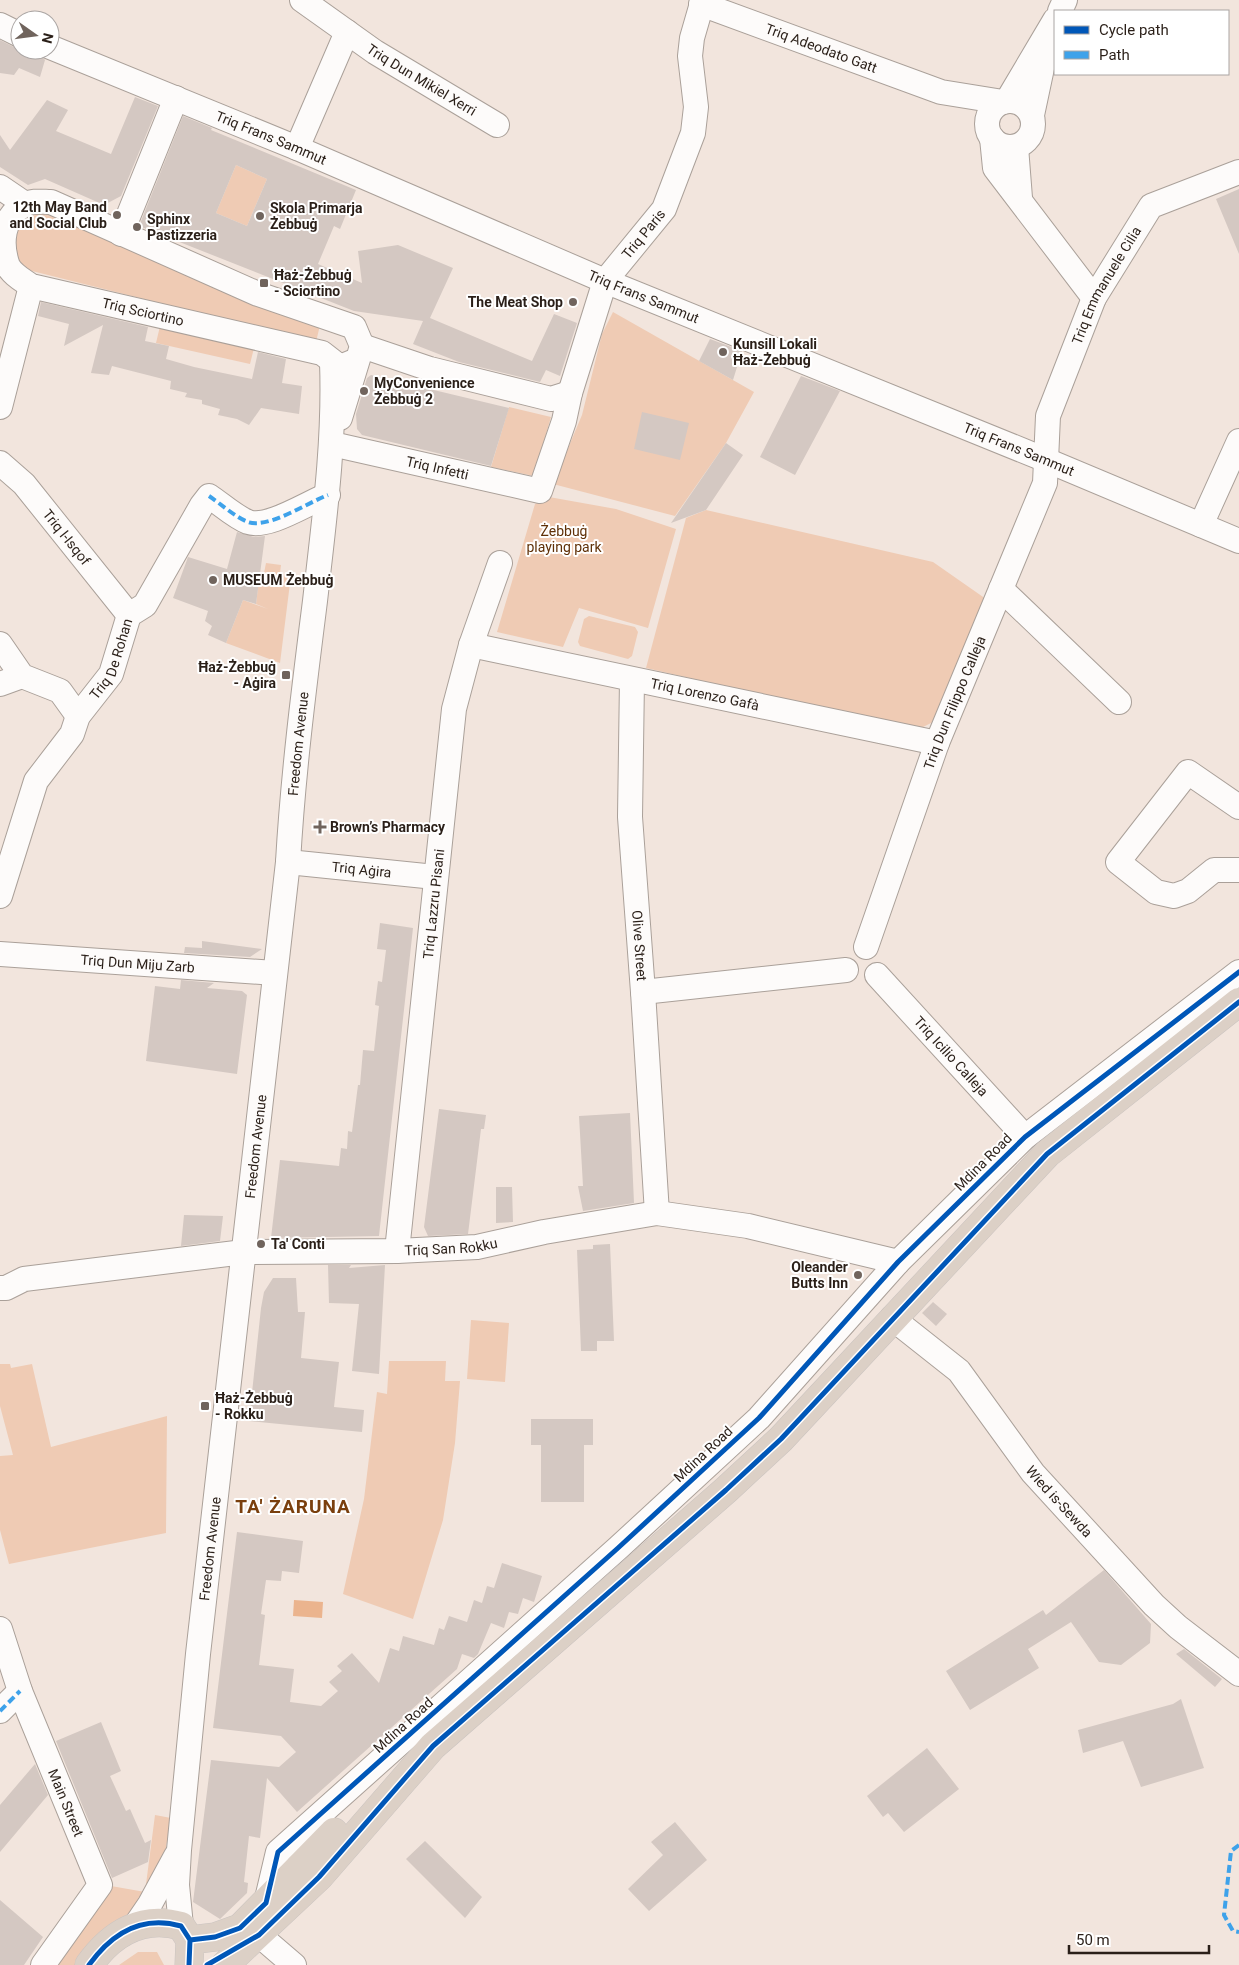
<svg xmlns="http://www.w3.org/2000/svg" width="1239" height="1965" viewBox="0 0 1239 1965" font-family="Roboto,sans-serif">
<rect width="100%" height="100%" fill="#f2e5dd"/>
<path fill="#efcbb4" d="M 236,165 L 267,179 L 247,226 L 216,213 Z
M 35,207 L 320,325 L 316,342 L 28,270 L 20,266 L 7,231 Z
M 613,312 L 754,392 L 726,443 L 675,516 L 553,484 L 582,415 L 602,334 Z
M 161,322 L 255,344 L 250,364 L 156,343 Z
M 509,407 L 551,417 L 534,476 L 491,467 Z
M 549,497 L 616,509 L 676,529 L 648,628 L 579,608 L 563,647 L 497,632 L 535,504 Z
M 706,510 L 933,562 L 986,599 L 941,718 L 917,730 L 646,668 L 686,518 Z
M 266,563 L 281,565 L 280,573 L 291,575 L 280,663 L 226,643 L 243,600 L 268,609 L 256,604 L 258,588 L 248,571 L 264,573 Z
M 589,616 L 635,627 L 638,632 L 632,656 L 628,659 L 580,646 L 578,642 L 584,619 Z
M 471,1320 L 509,1323 L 505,1382 L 467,1379 Z
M 389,1361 L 446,1361 L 445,1381 L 460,1381 L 455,1443 L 443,1520 L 413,1619 L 343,1594 L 364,1499 L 377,1392 L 387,1394 Z
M 0,1364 L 10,1364 L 11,1368 L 32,1364 L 51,1447 L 167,1416 L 166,1533 L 9,1564 L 0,1530 L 0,1456 L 13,1455 L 0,1406 Z
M 155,1815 L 171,1818 L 161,1876 L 144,1902 L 91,1945 L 75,1965 L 53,1965 L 111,1886 L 145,1892 Z
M 138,1952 L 157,1952 L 164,1965 L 119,1965 Z"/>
<path fill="#ebb48e" d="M 294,1600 L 323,1602 L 322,1618 L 293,1616 Z"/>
<path fill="#d4c8c2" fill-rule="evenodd" d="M 0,40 L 20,50 L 37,50 L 45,60 L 40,77 L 19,68 L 14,75 L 0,73 Z
M 135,97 L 158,106 L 121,196 L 104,205 L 45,179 L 28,185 L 0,167 L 0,135 L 10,150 L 47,100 L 68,110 L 56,131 L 111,154 Z
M 183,116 L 212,128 L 211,130 L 356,190 L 340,229 L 334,226 L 318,264 L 362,283 L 358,251 L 398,245 L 453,268 L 430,318 L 532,361 L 554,314 L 577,323 L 560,376 L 546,370 L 540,382 L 459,362 L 413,344 L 423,321 L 354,311 L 139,226 ZM 236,165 L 267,179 L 247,226 L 216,213 Z
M 1239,189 L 1239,254 L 1216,199 Z
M 41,302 L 148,327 L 145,341 L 169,346 L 166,359 L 194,367 L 252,379 L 258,352 L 286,359 L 282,383 L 302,386 L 299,414 L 261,408 L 249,425 L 237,419 L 218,415 L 220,409 L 202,404 L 202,400 L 185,397 L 187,393 L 170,389 L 171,381 L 112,366 L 109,375 L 91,373 L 103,325 L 64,346 L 69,324 L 38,316 Z
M 710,339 L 742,351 L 733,380 L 699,361 Z
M 371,375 L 509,408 L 491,466 L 362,435 L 357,429 L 356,414 L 367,378 Z
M 801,376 L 840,391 L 795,475 L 760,457 Z
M 642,412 L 689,423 L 680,460 L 634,449 Z
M 726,443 L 743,455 L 706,510 L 671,523 Z
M 237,532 L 254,537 L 265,536 L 256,604 L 243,600 L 226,643 L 208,635 L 212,626 L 205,621 L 208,611 L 173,598 L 188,557 L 227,569 Z
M 380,923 L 413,928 L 379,1236 L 271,1238 L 280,1160 L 339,1166 L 341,1148 L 347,1149 L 348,1131 L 352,1132 L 358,1085 L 360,1085 L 363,1050 L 374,1051 L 379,1006 L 375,1005 L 378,981 L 382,982 L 386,950 L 377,949 Z
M 202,941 L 262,949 L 250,957 L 184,953 L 185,947 L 202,948 Z
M 181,980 L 214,983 L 207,988 L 242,991 L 247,995 L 237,1074 L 146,1061 L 155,986 L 180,989 Z
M 439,1109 L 486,1115 L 484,1129 L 481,1129 L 468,1234 L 428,1236 L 424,1227 Z
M 630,1113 L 634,1203 L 583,1211 L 578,1186 L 583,1186 L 579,1116 Z
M 496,1187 L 512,1187 L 513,1222 L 496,1223 Z
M 184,1215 L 223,1216 L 220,1241 L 181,1246 Z
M 610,1244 L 614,1341 L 597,1341 L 597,1351 L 581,1351 L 577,1250 L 593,1249 L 593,1245 Z
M 328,1265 L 351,1265 L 349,1268 L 385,1265 L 379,1374 L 352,1371 L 359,1304 L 329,1303 Z
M 273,1278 L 296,1278 L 298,1312 L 305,1312 L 301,1358 L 339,1362 L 334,1407 L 364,1410 L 362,1432 L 249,1421 L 261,1308 L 264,1292 Z
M 933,1302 L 947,1314 L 936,1326 L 922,1313 Z
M 531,1419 L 593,1419 L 593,1445 L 584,1445 L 584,1502 L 541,1502 L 541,1445 L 531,1445 Z
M 237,1532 L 303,1541 L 299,1573 L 282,1571 L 281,1581 L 266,1580 L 261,1614 L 265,1615 L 259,1665 L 294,1669 L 290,1702 L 321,1706 L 338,1691 L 329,1682 L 342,1671 L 337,1666 L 352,1653 L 379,1683 L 390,1648 L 399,1651 L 403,1636 L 434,1645 L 439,1628 L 444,1630 L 449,1616 L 467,1622 L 474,1600 L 482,1603 L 487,1586 L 494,1588 L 502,1563 L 542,1576 L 534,1602 L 523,1598 L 518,1614 L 509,1612 L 504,1628 L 491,1623 L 478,1654 L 474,1658 L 462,1654 L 457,1669 L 297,1812 L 267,1778 L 260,1838 L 249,1836 L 244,1882 L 248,1883 L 247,1893 L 220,1919 L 193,1902 L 211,1760 L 279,1767 L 296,1752 L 281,1736 L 213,1728 Z
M 1104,1570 L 1151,1624 L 1150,1643 L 1121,1665 L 1099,1662 L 1071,1622 L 1028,1649 L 1039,1668 L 970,1710 L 946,1671 L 1043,1610 L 1046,1615 Z
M 1184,1649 L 1222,1679 L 1215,1687 L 1176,1654 Z
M 1181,1699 L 1204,1768 L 1141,1787 L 1123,1741 L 1083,1753 L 1078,1730 L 1173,1704 Z
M 101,1722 L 121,1771 L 110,1776 L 126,1811 L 130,1809 L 145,1843 L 151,1840 L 148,1862 L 112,1878 L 56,1741 Z
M 927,1748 L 959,1789 L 904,1832 L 888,1813 L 883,1817 L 867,1796 Z
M 35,1764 L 48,1795 L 0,1852 L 0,1805 Z
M 675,1822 L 707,1860 L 649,1911 L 628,1889 L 663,1855 L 651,1842 Z
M 425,1841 L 482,1897 L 465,1918 L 406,1859 Z
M 0,1900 L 43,1937 L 24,1965 L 0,1965 Z"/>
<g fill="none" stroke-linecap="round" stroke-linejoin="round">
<g stroke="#aaa099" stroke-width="26">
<g id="minor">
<path id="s1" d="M 302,0 L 375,52 L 497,125"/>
<path id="s2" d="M 701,4 L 941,92 L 1003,102"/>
<path d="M 1060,11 L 1065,0"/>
<path d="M 0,25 L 20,35"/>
<path id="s3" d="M 50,47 L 297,148 L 605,281 L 1046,460 L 1239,541"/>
<circle cx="1010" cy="124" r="23"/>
<path d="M 1007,101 L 1055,20"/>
<path d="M 1032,115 L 1046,49"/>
<path d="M 992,138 L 995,168 L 1094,298"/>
<path d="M 1016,147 L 1020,198"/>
<path d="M 297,148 L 347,32"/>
<path d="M 0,187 L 25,204"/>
<path d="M 121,234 L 176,98"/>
<path d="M 362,346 L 430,369 L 551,399 L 570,393"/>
<path d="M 0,407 L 31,286"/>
<path id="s4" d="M 340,418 L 362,346 L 354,327 L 258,294 L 51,202 C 43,202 32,200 24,205 C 2,217 0,244 8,266 C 13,275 23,280 31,286 L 322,353 L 340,367 L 357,360"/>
<path id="s5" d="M 332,444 L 540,491 L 564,421 L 570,393 L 605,281 L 664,209 L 693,133 L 696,107 L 690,56 L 692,38 L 703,0"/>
<path id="s6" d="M 0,463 L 24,484 L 129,615"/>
<path d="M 1201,525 L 1239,441"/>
<path d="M 1001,589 L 1119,702"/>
<path d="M 0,644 L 22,676 L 60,691 L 78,716"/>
<path id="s7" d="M 471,645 L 937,743"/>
<path id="s8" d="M 632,680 L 630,817 L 643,992 L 657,1213"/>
<path d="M 0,684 L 22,676"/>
<path d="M 1239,807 L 1188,772 L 1118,862 L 1156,892 L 1174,896 L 1188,891 L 1214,870 L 1239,870"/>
<path id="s9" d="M 288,862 L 435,877"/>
<path id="s10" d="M 0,896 L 36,781 L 72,734 L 78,716 L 111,674 L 129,615 L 145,605 L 202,505 L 209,496 C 221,504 235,517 248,522 C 268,529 307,503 328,495"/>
<path id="s11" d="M 866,947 L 937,743 L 1045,483 L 1048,416 L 1094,298 L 1151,206 L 1239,172"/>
<path id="s12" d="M 0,954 L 275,973"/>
<path id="s13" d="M 877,975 L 1025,1137"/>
<path d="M 643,992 L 846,970"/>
<path id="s14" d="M 397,1251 L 454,709 L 471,645 L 500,563"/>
<path id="s15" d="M 0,1288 L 6,1288 L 24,1279 L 244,1252 L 397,1251 L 477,1247 L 544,1232 L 657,1213 L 748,1226 L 898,1262"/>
<path id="s16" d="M 892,1318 L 959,1371 L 1033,1473 L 1154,1605 L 1178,1627 L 1239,1674"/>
<path id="s17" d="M 0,1629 L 20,1691 L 100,1885 L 43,1965"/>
<path d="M 0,1711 L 20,1691"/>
<path d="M 266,1903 L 278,1852 L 618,1548 L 759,1418 L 898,1262 L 1025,1137 L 1239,972"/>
<path d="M 135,1926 L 150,1904 L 176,1856"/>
<path id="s18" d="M 181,1926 L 177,1885 L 179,1850 L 198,1654 L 288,862 C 293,774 304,688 315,601 C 324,521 335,442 332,362"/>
<path d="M 259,1935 L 294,1965"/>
</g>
</g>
<g stroke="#cbc4c0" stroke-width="29">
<path id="highway" d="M 190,1940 L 215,1937 L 240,1928 L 334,1832
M 89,1965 C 112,1933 142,1915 181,1926 L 190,1940 L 189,1965
M 225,1965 L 319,1877 L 433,1746 L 726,1490 L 781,1439 L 1047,1154 L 1239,1002"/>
</g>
<use href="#minor" stroke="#fdfbfa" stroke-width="24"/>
<use href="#highway" stroke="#dcd0c6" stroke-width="28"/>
<path stroke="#3ea2ea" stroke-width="4" stroke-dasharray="8 4" stroke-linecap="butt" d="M 209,496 C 221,504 235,517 248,522 C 268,529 307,503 328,495
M 0,1711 L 20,1691
M 1239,1845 L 1231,1851 L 1224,1915 L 1233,1931 L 1239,1932"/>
<g stroke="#fff" stroke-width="8">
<path id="cycleway" d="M 190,1940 L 215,1937 L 240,1928 L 266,1903 L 278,1852 L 618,1548 L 759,1418 L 898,1262 L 1025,1137 L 1239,972
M 89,1965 C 112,1933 142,1915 181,1926 L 190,1940 L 189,1965
M 207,1965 L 259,1935 L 319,1877 L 433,1746 L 726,1490 L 781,1439 L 1047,1154 L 1239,1002"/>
</g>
<use href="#cycleway" stroke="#0057b8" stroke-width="5"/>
</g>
<g fill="#70645d" stroke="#fff" stroke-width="2">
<circle cx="117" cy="215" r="5"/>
<circle cx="260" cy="216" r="5"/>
<circle cx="137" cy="227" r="5"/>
<rect x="259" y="278" width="10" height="10" rx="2.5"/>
<circle cx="573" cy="302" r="5"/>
<circle cx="723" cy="352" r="5"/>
<circle cx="364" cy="391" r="5"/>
<circle cx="213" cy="580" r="5"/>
<rect x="281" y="670" width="10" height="10" rx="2.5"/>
<path d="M317.5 819.5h5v5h5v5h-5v5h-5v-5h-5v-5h5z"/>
<circle cx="261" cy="1244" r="5"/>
<circle cx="858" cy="1275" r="5"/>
<rect x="200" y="1401" width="10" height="10" rx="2.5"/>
</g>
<g text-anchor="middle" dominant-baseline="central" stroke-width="4" stroke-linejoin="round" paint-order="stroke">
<g font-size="14" fill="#2a1f18" stroke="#fff">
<text stroke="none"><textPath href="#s2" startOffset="128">Triq Adeodato Gatt</textPath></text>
<text stroke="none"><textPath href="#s1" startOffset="144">Triq Dun Mikiel Xerri</textPath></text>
<text stroke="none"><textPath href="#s3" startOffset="239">Triq Frans Sammut</textPath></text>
<text stroke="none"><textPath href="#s5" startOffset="494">Triq Paris</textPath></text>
<text stroke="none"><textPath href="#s11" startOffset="708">Triq Emmanuele Cilia</textPath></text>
<text stroke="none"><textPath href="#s3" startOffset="644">Triq Frans Sammut</textPath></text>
<text stroke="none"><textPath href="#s4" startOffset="666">Triq Sciortino</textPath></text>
<text stroke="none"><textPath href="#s3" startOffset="1049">Triq Frans Sammut</textPath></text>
<text stroke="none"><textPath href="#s5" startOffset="108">Triq Infetti</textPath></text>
<text stroke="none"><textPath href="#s6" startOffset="100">Triq l-Isqof</textPath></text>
<text stroke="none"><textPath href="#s10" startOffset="266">Triq De Rohan</textPath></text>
<text stroke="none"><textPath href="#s7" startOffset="239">Triq Lorenzo Gafà</textPath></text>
<text stroke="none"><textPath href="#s11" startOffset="260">Triq Dun Filippo Calleja</textPath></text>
<text stroke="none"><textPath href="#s18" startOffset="1189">Freedom Avenue</textPath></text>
<text stroke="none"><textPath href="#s9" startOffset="74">Triq Aġira</textPath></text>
<text stroke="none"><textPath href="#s14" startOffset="349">Triq Lazzru Pisani</textPath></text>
<text stroke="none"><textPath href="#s8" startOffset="266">Olive Street</textPath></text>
<text stroke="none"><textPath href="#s12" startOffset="138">Triq Dun Miju Zarb</textPath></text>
<text stroke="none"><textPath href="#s13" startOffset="110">Triq Icilio Calleja</textPath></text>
<text stroke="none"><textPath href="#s18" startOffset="784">Freedom Avenue</textPath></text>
<text transform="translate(983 1162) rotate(-45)">Mdina Road</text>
<text stroke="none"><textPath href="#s15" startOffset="455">Triq San Rokku</textPath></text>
<text transform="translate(703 1454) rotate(-43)">Mdina Road</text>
<text stroke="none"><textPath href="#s16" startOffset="250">Wied is-Sewda</textPath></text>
<text stroke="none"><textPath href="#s18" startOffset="379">Freedom Avenue</textPath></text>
<text transform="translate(403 1725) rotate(-42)">Mdina Road</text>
<text stroke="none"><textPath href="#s17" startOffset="186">Main Street</textPath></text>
</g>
<g font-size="14" font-weight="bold" fill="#2a1f18" stroke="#fff" text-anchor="start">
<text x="107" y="207" text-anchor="end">12th May Band<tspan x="107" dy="16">and Social Club</tspan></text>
<text x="270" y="208">Skola Primarja<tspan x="270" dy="16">Żebbuġ</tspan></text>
<text x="147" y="219">Sphinx<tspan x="147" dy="16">Pastizzeria</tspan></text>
<text x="274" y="275">Ħaż-Żebbuġ<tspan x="274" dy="16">- Sciortino</tspan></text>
<text x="563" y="302" text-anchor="end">The Meat Shop</text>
<text x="733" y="344">Kunsill Lokali<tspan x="733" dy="16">Ħaż-Żebbuġ</tspan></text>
<text x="374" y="383">MyConvenience<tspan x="374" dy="16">Żebbuġ 2</tspan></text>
<text x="223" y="580">MUSEUM Żebbuġ</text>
<text x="276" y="667" text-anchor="end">Ħaż-Żebbuġ<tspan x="276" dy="16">- Aġira</tspan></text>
<text x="330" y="827">Brown’s Pharmacy</text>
<text x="271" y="1244">Ta' Conti</text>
<text x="848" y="1267" text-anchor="end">Oleander<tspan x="848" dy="16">Butts Inn</tspan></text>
<text x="215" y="1398">Ħaż-Żebbuġ<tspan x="215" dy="16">- Rokku</tspan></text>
</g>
<g font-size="14" fill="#5f3007" stroke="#fff">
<text x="564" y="531">Żebbuġ<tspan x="564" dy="16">playing park</tspan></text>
</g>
<g font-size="19" font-weight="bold" letter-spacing="1" fill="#7a3f0d" stroke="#fff">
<text x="293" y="1506">TA' ŻARUNA</text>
</g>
</g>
<rect x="1054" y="10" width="175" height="65" fill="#ffffff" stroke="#aaa5a3"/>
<rect x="1064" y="26" width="25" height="8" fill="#0057b8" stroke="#aaa5a3"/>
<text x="1099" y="35" font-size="15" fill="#2a1f18">Cycle path</text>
<rect x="1064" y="51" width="25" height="8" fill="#3ea2ea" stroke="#aaa5a3"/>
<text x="1099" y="60" font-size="15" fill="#2a1f18">Path</text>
<g transform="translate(35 35) rotate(104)"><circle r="24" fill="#ffffff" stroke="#aaa5a3"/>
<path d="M0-4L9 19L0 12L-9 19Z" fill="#70645d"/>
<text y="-8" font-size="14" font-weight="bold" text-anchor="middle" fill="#2a1f18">N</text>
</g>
<path d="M1069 1945v8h140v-8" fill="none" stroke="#2a1f18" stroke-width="2.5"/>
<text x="1076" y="1945" font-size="15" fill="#2a1f18" stroke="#ffffff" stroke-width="4" paint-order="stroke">50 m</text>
</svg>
